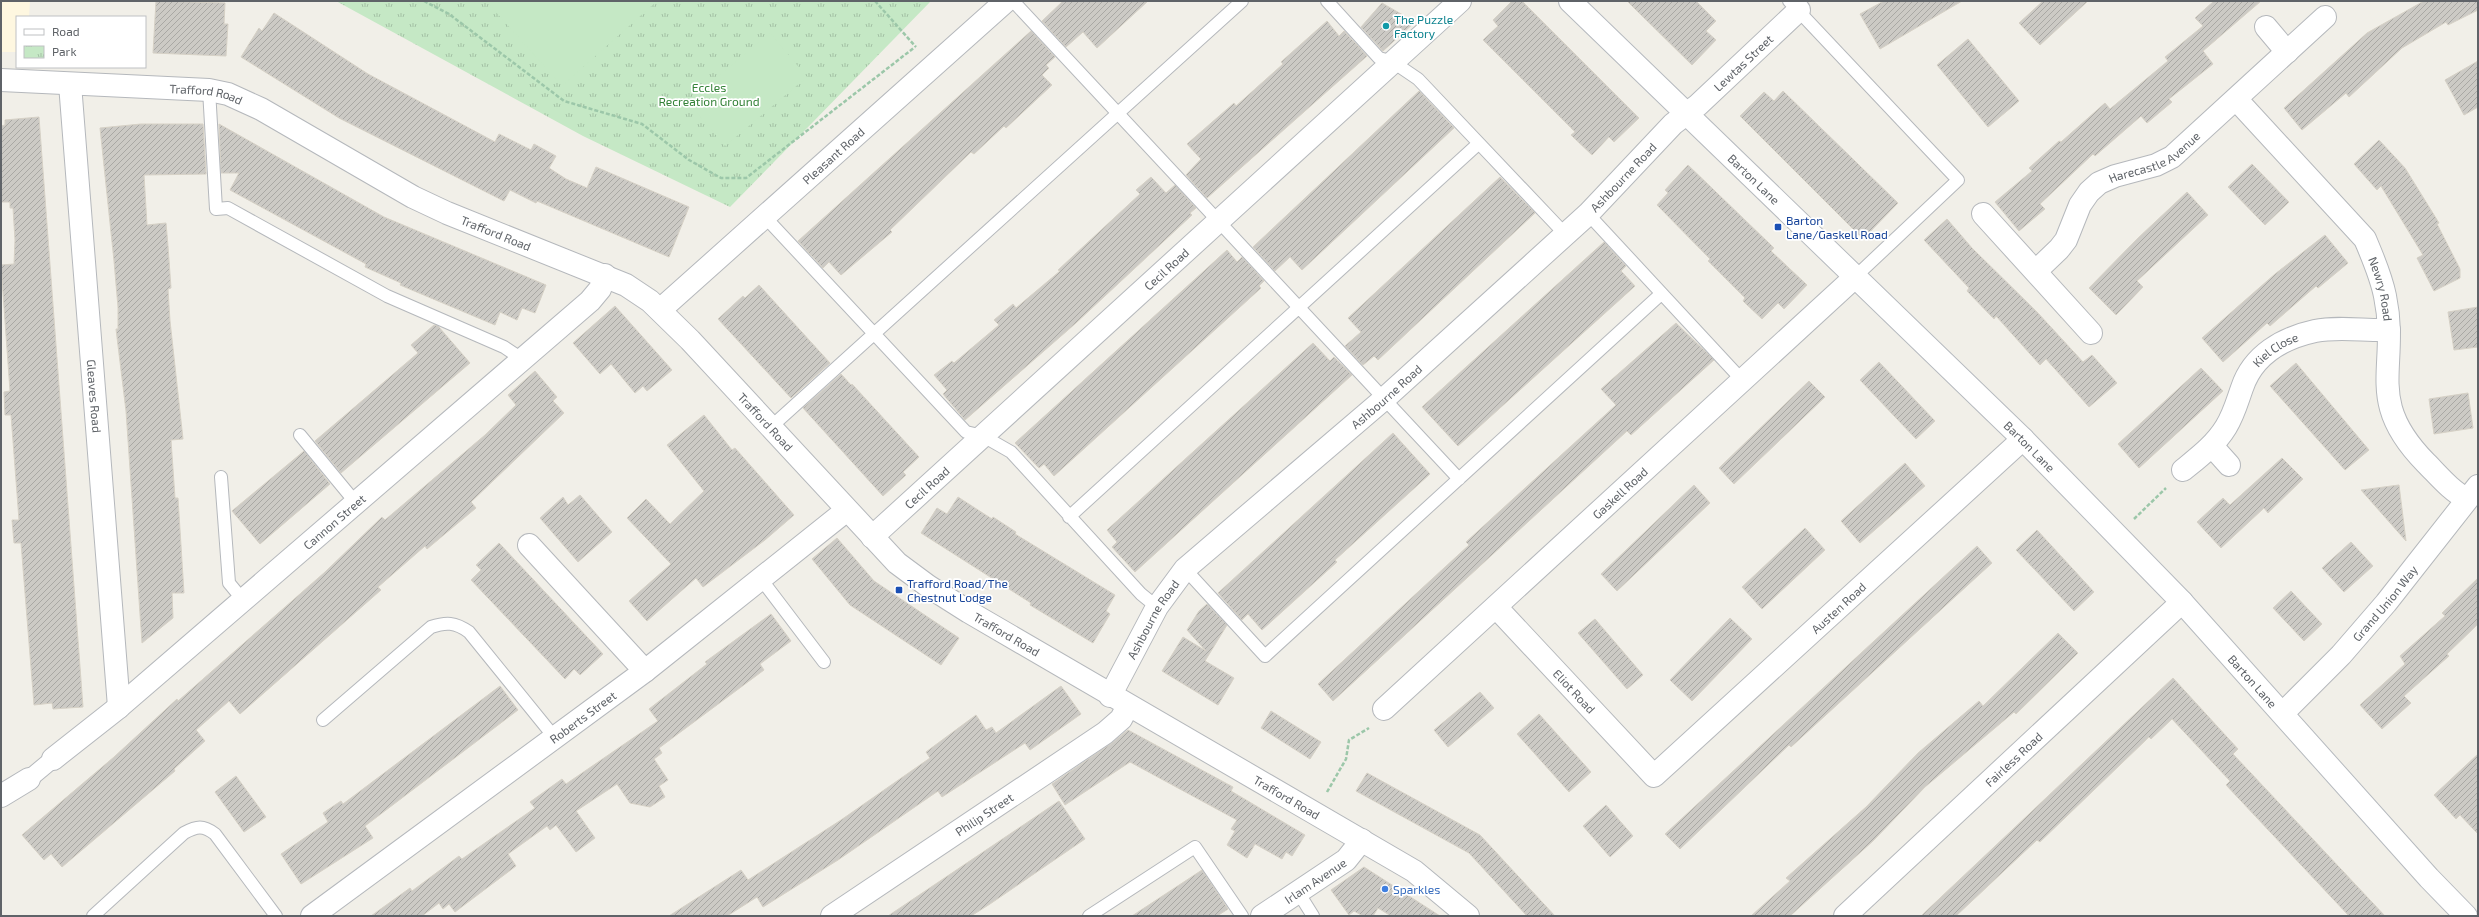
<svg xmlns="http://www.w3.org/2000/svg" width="2479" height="917" viewBox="0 0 2479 917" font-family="'Exo 2',sans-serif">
<defs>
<pattern id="park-tufts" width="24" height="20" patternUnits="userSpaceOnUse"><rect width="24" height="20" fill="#c5e8c5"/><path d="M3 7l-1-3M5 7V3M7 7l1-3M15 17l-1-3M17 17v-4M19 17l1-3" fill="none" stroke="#a3c0a4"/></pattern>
<pattern id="building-hatch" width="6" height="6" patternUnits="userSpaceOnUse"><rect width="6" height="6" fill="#cccac5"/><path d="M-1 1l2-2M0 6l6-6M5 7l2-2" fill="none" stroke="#a9a8a4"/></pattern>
</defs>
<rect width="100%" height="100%" fill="#f1efe8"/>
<path fill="#fef7e0" d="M 1,1 L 30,1 L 29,17 L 17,17 L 17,52 L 1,52 Z"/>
<path fill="url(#park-tufts)" d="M 336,1 L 931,1 L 730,207 L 583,136 Z"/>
<path fill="#c5e8c5" d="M 486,1 L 657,1 L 562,86 Z
M 770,33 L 807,77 L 725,146 L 688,102 Z"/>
<path fill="url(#building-hatch)" stroke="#d6d1c6" d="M 156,1 L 225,3 L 224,24 L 228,24 L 226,56 L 153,53 Z
M 1063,1 L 1148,1 L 1097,48 L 1083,32 L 1066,47 L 1042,21 Z
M 1512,1 L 1522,1 L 1639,118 L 1614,142 L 1609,137 L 1592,155 L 1571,135 L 1575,132 L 1483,40 L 1498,26 L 1493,20 Z
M 1627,1 L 1696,1 L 1716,21 L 1706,31 L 1716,40 L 1692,65 Z
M 1884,1 L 1962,1 L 1880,49 L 1860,14 Z
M 2043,1 L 2088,1 L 2040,45 L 2019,23 Z
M 2214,1 L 2261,1 L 2203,51 L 2213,64 L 2169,99 L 2172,102 L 2147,123 L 2141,116 L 2095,156 L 2093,154 L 2040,204 L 2045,209 L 2019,231 L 1995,202 L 2032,171 L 2029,168 L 2059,141 L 2061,142 L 2105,103 L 2110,109 L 2168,61 L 2165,57 L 2203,26 L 2195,18 Z
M 2424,1 L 2478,1 L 2478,10 L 2448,25 L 2446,22 L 2402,48 L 2349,97 L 2346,93 L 2302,130 L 2284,108 L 2367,33 Z
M 1382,3 L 1415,22 L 1383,51 L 1361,27 Z
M 274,13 L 368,74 L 495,142 L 499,134 L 531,150 L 534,144 L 556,156 L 549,168 L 566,179 L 587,188 L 596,167 L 689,207 L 669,257 L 537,201 L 536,203 L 510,190 L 504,201 L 339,118 L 241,57 L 259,28 L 262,31 Z
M 1327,21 L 1339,36 L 1344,31 L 1367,56 L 1207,198 L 1186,175 L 1201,159 L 1187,144 L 1234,103 L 1236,106 L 1283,64 L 1281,62 Z
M 1031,31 L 1055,57 L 1046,65 L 1049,68 L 1042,75 L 1052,85 L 1006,128 L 1004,126 L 974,154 L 971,152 L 890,230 L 892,232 L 841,275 L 829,262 L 823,268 L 798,241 Z
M 1968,39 L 2019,101 L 1988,127 L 1937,65 Z
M 2478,61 L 2478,107 L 2464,115 L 2445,80 Z
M 1419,91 L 1454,128 L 1302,270 L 1290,257 L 1275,271 L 1253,247 Z
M 1783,91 L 1898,203 L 1863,239 L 1740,116 L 1764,92 L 1774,101 Z
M 39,117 L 83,707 L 53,709 L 52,703 L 34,705 L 21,543 L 14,543 L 12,520 L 19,520 L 11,415 L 5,415 L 4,392 L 10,391 L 1,265 L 14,264 L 15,240 L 13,208 L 10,208 L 10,202 L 1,202 L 1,126 L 5,125 L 5,120 Z
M 141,124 L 203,124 L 206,174 L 144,175 L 147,225 L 166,223 L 168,246 L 171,288 L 168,289 L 170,321 L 183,439 L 171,440 L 175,498 L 178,498 L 184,593 L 172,593 L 173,618 L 142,643 L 126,411 L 116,329 L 118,329 L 118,307 L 114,261 L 100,128 Z
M 219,124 L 384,217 L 546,285 L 535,313 L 522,308 L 517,320 L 500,312 L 495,325 L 400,285 L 401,283 L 365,267 L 366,264 L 230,190 L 239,173 L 221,173 Z
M 2379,140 L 2405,168 L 2439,223 L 2437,224 L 2460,269 L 2460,278 L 2434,291 L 2417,258 L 2423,255 L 2381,186 L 2377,190 L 2354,164 Z
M 2252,164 L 2289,202 L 2265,225 L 2228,187 Z
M 1688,165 L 1774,248 L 1771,251 L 1807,285 L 1784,309 L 1778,303 L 1762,319 L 1743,301 L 1745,298 L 1708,261 L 1710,259 L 1657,205 L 1668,193 L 1665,190 Z
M 1151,177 L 1166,193 L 1175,185 L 1196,208 L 1190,213 L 1192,215 L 1076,323 L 965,420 L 943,394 L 947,390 L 934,375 L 952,361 L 954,363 L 999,325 L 994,320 L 1013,304 L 1016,308 L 1060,271 L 1058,270 L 1140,194 L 1136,190 Z
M 1500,177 L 1535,213 L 1378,360 L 1374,356 L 1363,365 L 1345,346 L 1361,332 L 1348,318 Z
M 2187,192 L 2208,215 L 2137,281 L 2143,287 L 2116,315 L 2089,288 L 2137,239 Z
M 1947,219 L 1972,248 L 2037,312 L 2083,362 L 2092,355 L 2117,383 L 2089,407 L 2046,359 L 2040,365 L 1996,316 L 1994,319 L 1967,291 L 1969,288 L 1924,240 Z
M 2325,235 L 2348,263 L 2318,288 L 2316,286 L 2270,326 L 2267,323 L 2223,362 L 2202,338 L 2275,274 Z
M 1604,242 L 1626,266 L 1621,271 L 1635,286 L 1458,446 L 1422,407 Z
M 1227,250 L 1237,262 L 1242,257 L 1264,281 L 1259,286 L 1261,288 L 1054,476 L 1044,464 L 1039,468 L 1015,443 Z
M 759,285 L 830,363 L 791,398 L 718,319 L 743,296 L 745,298 Z
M 615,306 L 672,370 L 647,391 L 643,386 L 635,393 L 611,364 L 600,374 L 573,343 Z
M 2478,307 L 2478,347 L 2454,350 L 2448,312 Z
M 1676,323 L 1714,360 L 1631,435 L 1627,431 L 1333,701 L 1318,684 L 1469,545 L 1466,542 L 1616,405 L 1601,389 Z
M 434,325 L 438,326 L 470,363 L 341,473 L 315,441 L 418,353 L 411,345 Z
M 1313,343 L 1330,361 L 1334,357 L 1352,375 L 1135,572 L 1112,547 L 1117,542 L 1107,530 Z
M 1879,362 L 1935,421 L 1916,439 L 1860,380 Z
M 2296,363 L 2369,450 L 2345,470 L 2270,386 Z
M 2201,368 L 2223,391 L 2139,468 L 2118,444 Z
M 535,371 L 557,397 L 553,401 L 564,413 L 471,502 L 476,508 L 427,549 L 425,546 L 378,587 L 381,590 L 240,714 L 229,701 L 196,730 L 205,741 L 174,769 L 175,771 L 62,867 L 51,854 L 44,860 L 22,835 L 114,757 L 177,699 L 178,701 L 325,572 L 382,517 L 385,520 L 485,435 L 516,405 L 508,395 Z
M 841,374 L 851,385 L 852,384 L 919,457 L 903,472 L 906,475 L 883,496 L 803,408 Z
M 1809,381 L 1825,397 L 1734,484 L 1719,468 Z
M 2468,393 L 2473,428 L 2434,434 L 2429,399 Z
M 704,415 L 732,450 L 735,448 L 794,515 L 765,540 L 703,587 L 696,578 L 647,621 L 629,601 L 671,564 L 627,518 L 646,499 L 670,524 L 704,491 L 667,445 Z
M 1393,433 L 1430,474 L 1335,560 L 1337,562 L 1262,630 L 1248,614 L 1242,620 L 1218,593 Z
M 304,451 L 330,484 L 260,544 L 232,511 Z
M 2282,458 L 2303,479 L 2268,513 L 2264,508 L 2221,548 L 2197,522 L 2223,498 L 2230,505 Z
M 1905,463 L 1925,486 L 1860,543 L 1841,521 Z
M 1694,485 L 1710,503 L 1617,591 L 1601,574 Z
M 2399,485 L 2406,541 L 2361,490 Z
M 580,495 L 612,532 L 578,562 L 540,518 L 563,497 L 568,505 Z
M 958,497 L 992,519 L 993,517 L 1016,532 L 1015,534 L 1115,595 L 1106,611 L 1110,614 L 1093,643 L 1030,605 L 1031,603 L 921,533 L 937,508 L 947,514 Z
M 1805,528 L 1825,550 L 1762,609 L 1742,587 Z
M 2037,530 L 2094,592 L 2074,611 L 2016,550 Z
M 837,538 L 874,581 L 959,638 L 941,665 L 850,605 L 812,559 Z
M 2351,542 L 2373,566 L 2344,592 L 2322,568 Z
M 499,543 L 603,654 L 580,675 L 574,669 L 565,679 L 471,580 L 481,570 L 476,565 Z
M 1977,546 L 1992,563 L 1791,747 L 1789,745 L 1680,849 L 1665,834 Z
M 2478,578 L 2478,624 L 2447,654 L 2449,656 L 2404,696 L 2411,703 L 2382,729 L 2360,705 L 2405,664 L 2400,656 L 2445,616 L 2442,613 Z
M 2291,591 L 2322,624 L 2304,641 L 2273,608 Z
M 1207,604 L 1227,625 L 1205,661 L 1234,678 L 1218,705 L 1162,671 L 1183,637 L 1206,651 L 1187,630 L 1199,611 Z
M 771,614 L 791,641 L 760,664 L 764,670 L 659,748 L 662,753 L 654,759 L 668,780 L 659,786 L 665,797 L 650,807 L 630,803 L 617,784 L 576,811 L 595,838 L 576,852 L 556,825 L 550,830 L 547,826 L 508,854 L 516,866 L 455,912 L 449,904 L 443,909 L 439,903 L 422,916 L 371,916 L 410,888 L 412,891 L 459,856 L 462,859 L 535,808 L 530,802 L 562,779 L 566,784 L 658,721 L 649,709 L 707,664 L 705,662 Z
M 1730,618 L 1752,639 L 1692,701 L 1670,680 Z
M 1595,619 L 1643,675 L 1627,689 L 1578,633 Z
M 2058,633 L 2078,653 L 2016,714 L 2014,712 L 1925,787 L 1873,841 L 1790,916 L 1751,916 L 1790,881 L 1786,878 L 1866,807 L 1918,753 L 1979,701 L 1983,706 Z
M 2173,678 L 2238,749 L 2233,754 L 2385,916 L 2349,916 L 2226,785 L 2230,781 L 2172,719 L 2151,739 L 2149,737 L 2040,842 L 2037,840 L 1956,916 L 1921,916 Z
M 500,686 L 518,710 L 365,826 L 373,838 L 301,884 L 281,854 L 328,822 L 323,813 L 341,801 L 343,804 Z
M 1061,686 L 1081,714 L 1030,750 L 1025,743 L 942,797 L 938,791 L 838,860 L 763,907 L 757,897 L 727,916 L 669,916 L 741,870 L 748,880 L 841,820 L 930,758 L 926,752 L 976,715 L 986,730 L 992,727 L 996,733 Z
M 1480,692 L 1494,708 L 1448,747 L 1434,730 Z
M 1271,711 L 1321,742 L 1310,759 L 1261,728 Z
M 1539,714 L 1591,772 L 1569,792 L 1517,734 Z
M 1128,730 L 1233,787 L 1231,791 L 1305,835 L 1292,856 L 1286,852 L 1282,859 L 1255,844 L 1247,858 L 1227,845 L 1235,831 L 1231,829 L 1237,820 L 1130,762 L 1065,805 L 1052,784 L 1112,743 Z
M 2478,754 L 2478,834 L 2460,815 L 2456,819 L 2434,795 Z
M 1367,773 L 1480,835 L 1555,916 L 1527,916 L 1469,853 L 1356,791 Z
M 236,776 L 266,817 L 244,832 L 215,792 Z
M 1059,801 L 1085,839 L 990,904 L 971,916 L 888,916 Z
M 1606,805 L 1633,836 L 1610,857 L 1583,826 Z
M 1364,867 L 1440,916 L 1391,916 L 1378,908 L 1373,916 L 1363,916 L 1354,911 L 1349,915 L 1331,890 Z
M 1202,870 L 1228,909 L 1217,916 L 1132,916 Z"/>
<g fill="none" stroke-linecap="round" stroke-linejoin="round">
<g stroke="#b5b8bc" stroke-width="14">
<path id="service" d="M 1013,1 L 1459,479
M 1327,1 L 1379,58 L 1393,62 L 1418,79 L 1565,234
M 1789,1 L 1958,180 L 1855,277
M 209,90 L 216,209 L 228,208 L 387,296 L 504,347 L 522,359
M 1588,214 L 1742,380
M 765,217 L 966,432 L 983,436 L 1011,452 L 1141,594 L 1157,607
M 772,426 L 1242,1
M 300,435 L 356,503
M 221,477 L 229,583 L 243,600
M 1069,517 L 1478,144
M 1185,569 L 1265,656 L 1661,294
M 761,579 L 824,662
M 323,720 L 431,627 C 446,622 455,622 469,632 L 555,738
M 1298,892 L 1313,916
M 93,916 L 184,833 C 197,826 203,825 215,834 L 276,916
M 1089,916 L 1195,847 L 1242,916"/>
</g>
<g stroke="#b5b8bc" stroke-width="19">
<path id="pedestrian" d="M 29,779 L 53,759"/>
</g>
<g stroke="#b5b8bc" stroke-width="24">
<g id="minor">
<path d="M 2266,27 L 2287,52"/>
<path id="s1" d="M 1,80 L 209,90 L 228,94 L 261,109 L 413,197 L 447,213 L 626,285 L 650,301 L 690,340 L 897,563 L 928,586 L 969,612 L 1414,871 L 1468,916"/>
<path id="s2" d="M 70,84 L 119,707"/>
<path id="s3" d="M 2236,99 L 2365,239 C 2373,258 2381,276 2385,296 C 2400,368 2363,399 2426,463 C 2439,476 2451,491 2467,499"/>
<path d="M 1983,214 L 2091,333"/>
<path id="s4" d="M 2036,271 L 2059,249 L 2066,240 L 2080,205 L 2089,192 L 2099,183 L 2115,176 L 2156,165 L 2172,157 L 2325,17"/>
<path id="s5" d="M 660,310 L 1006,1"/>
<path d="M 2212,446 L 2229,465"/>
<path id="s6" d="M 2183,470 C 2199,457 2215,445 2226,427 C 2234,414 2237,402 2242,388 C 2253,355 2283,338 2315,331 C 2339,326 2365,331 2389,330"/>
<path id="s7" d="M 872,537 L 1460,1"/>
<path d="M 529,545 L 645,671"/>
<path id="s8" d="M 1496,607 L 1654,776 L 2023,439"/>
<path id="s9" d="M 1110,696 L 1157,607 L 1185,569 L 1384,399 L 1588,214 L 1673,124 L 1698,105 L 1799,10"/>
<path id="s10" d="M 1384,709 L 1855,277"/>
<path id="s11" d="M 2283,713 L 2341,655 L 2386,603 L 2478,486"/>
<path id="s12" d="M 53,759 L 119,707 L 590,301 L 600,289 L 605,275"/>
<path d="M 1,796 L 29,779"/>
<path id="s13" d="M 312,916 L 645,671 L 847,510"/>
<path id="s14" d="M 832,916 L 1105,733 L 1121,719 L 1128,706"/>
<path id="s15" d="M 1262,916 L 1346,860 L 1362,840"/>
<path id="s16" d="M 1845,916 L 2182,602"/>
</g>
</g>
<g stroke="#b6babf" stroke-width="24">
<g id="secondary">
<path id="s17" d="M 1570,1 L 2023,439 L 2182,602 L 2429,878 L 2466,916"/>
</g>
</g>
<path stroke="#9cc7a9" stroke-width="2.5" stroke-dasharray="4 2" stroke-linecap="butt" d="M 424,1 L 449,14 L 564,101 L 642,124 L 689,160 L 721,178 L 746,178 L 915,47
M 875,1 L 916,47
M 2134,519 L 2166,488
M 1327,792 L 1346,759 L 1349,740 L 1369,728"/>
<use href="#service" stroke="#fff" stroke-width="12"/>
<use href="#pedestrian" stroke="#fff" stroke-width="17"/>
<use href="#minor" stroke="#fff" stroke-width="22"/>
<use href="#secondary" stroke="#fff" stroke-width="22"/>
</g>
<circle fill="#0f9aa8" stroke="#fff" stroke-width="1.5" cx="1386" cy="26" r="4"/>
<g fill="#1a4fb4" stroke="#fff" stroke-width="1.5">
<rect x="1774" y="223" width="8" height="8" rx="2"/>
<rect x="895" y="586" width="8" height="8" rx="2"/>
</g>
<circle fill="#3f7fe0" stroke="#fff" stroke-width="1.5" cx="1385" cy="889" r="4"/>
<g text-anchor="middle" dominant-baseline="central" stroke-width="3.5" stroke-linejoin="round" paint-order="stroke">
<g font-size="12" fill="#0d838f" stroke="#fff" text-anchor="start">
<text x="1394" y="19">The Puzzle<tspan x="1394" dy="14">Factory</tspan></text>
</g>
<g font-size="12" fill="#5f6368" stroke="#fff">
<text stroke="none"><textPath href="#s9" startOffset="902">Lewtas Street</textPath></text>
<text stroke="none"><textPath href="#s1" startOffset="206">Trafford Road</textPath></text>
<text stroke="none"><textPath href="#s4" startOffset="172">Harecastle Avenue</textPath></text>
<text stroke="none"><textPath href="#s5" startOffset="232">Pleasant Road</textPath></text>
<text stroke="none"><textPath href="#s9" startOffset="736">Ashbourne Road</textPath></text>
<text stroke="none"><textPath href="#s17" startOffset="256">Barton Lane</textPath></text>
<text stroke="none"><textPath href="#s1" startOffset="530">Trafford Road</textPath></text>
<text stroke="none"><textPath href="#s7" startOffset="398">Cecil Road</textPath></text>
<text stroke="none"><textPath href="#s3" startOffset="243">Newry Road</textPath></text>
<text stroke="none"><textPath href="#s6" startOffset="156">Kiel Close</textPath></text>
<text stroke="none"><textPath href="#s2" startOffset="313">Gleaves Road</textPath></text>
<text stroke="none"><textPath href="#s9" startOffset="413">Ashbourne Road</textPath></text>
<text stroke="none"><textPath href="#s1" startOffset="866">Trafford Road</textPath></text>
<text stroke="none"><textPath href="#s17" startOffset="640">Barton Lane</textPath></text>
<text stroke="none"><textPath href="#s7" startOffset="74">Cecil Road</textPath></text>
<text stroke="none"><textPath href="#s10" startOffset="320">Gaskell Road</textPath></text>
<text stroke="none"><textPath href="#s12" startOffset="368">Cannon Street</textPath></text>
<text stroke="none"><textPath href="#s11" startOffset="150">Grand Union Way</textPath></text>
<text stroke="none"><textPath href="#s8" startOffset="481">Austen Road</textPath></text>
<text stroke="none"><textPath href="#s9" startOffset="88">Ashbourne Road</textPath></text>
<text stroke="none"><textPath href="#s1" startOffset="1190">Trafford Road</textPath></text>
<text stroke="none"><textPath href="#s17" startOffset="964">Barton Lane</textPath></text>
<text stroke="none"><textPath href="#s8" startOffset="115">Eliot Road</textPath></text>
<text stroke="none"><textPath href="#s13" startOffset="336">Roberts Street</textPath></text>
<text stroke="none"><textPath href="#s16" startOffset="230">Fairless Road</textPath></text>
<text stroke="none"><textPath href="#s1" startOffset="1514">Trafford Road</textPath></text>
<text stroke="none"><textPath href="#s14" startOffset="183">Philip Street</textPath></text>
<text stroke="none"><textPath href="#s15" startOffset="64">Irlam Avenue</textPath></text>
</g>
<g font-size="12" fill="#348238" stroke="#fff">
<text x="709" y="87">Eccles<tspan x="709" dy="14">Recreation Ground</tspan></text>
</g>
<g font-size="12" fill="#164399" stroke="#fff" text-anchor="start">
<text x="1786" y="220">Barton<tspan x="1786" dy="14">Lane/Gaskell Road</tspan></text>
<text x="907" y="583">Trafford Road/The<tspan x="907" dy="14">Chestnut Lodge</tspan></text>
</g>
<g font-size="12" fill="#366cbe" stroke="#fff" text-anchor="start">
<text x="1393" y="889">Sparkles</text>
</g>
</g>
<rect width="2479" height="917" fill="none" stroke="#5f6368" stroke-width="4"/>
<rect x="16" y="16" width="130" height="52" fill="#ffffff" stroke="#bfc1c3"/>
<rect x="24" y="29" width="20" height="6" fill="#ffffff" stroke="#bfc1c3"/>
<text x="52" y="36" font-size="12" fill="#5f6368">Road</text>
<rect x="24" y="46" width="20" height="12" fill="url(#park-tufts)" stroke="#bfc1c3"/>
<text x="52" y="56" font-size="12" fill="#5f6368">Park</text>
</svg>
